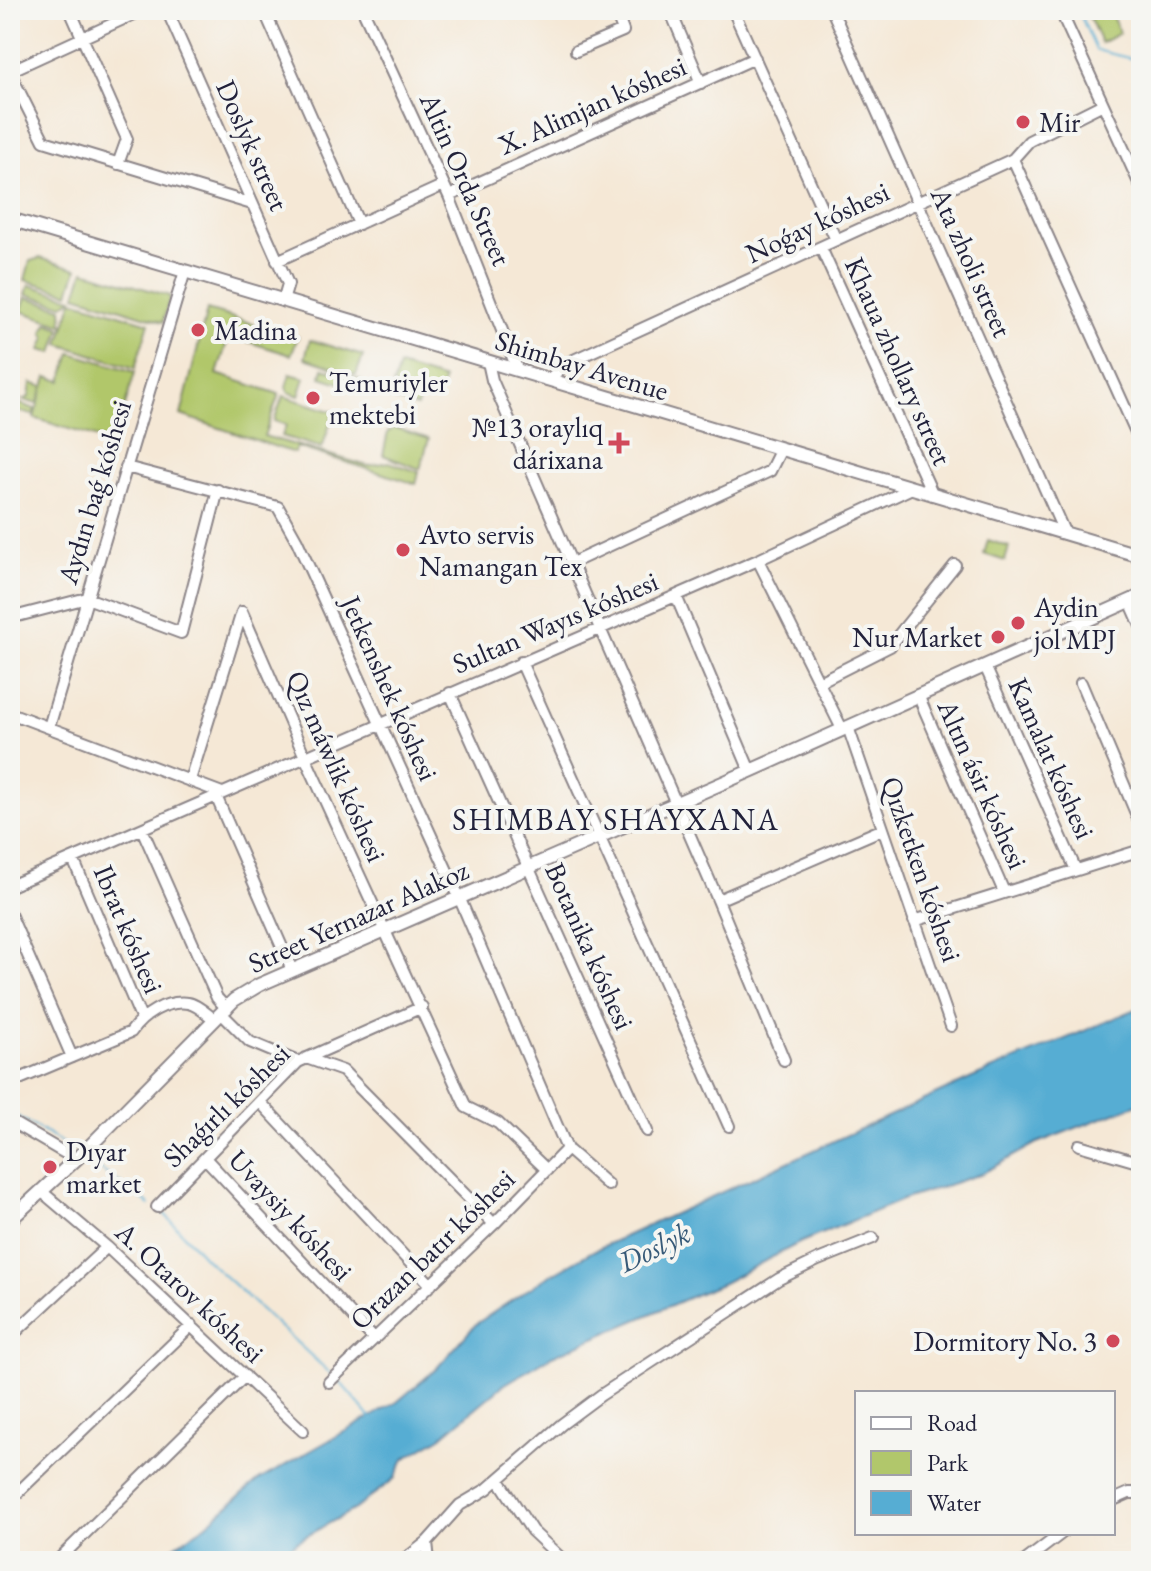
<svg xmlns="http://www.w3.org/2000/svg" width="1151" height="1571" viewBox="0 0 1151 1571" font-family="'EB Garamond',serif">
<rect width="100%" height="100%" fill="#f6f6f2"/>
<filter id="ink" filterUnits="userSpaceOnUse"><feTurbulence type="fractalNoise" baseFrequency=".0125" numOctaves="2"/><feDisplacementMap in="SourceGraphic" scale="16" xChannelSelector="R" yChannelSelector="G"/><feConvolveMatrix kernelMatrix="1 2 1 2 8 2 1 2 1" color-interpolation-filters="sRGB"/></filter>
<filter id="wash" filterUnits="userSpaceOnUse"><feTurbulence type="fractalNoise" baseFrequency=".006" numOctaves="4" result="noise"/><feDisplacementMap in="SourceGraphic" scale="32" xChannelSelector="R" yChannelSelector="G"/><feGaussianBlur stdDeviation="1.8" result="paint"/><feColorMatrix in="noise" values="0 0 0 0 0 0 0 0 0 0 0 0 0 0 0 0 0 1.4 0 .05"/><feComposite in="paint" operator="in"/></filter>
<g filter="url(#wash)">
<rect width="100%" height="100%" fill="#f5e8d6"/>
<path fill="#b1c76b" stroke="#6a7453" stroke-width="2" d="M 1086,10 L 1109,10 L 1120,33 L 1101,43 Z
M 40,258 L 77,269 L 69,293 L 25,280 L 30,261 Z
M 84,271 L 170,296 L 163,322 L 76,295 Z
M 29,285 L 73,298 L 63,305 L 26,294 Z
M 26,297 L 62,308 L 63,325 L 21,311 Z
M 73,300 L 149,323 L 135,368 L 59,344 Z
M 207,310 L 298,337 L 291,355 L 229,336 L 217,374 L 279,394 L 264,436 L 368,466 L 389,462 L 419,472 L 416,484 L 297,447 L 294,453 L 181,415 Z
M 47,323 L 61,328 L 53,353 L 41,350 L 46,338 L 43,332 Z
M 310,340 L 363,356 L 356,375 L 305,358 Z
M 71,353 L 135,372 L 114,443 L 34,418 L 43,387 L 37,404 L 23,400 L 29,397 L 31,383 L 44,387 L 47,377 L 62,381 Z
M 399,366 L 444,380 L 437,397 L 432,397 L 393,385 Z
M 323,368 L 361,380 L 358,389 L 321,377 Z
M 290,374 L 305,378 L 299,396 L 288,392 L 286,387 Z
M 384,387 L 420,398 L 417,407 L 381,396 Z
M 10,395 L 19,397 L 18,403 L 35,409 L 33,415 L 10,409 Z
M 283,396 L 334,412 L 322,448 L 282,436 L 286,425 L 274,421 Z
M 395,428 L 429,439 L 420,469 L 383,455 L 388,432 Z
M 988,540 L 1009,547 L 1005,561 L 984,554 Z"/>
<path fill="#56add3" stroke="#3c6887" stroke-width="2" d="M 1141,1007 L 1141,1103 L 1037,1143 L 981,1174 L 902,1200 L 799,1243 L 723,1283 L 552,1356 L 502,1386 L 441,1437 L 404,1459 L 395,1478 L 355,1509 L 297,1541 L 274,1561 L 151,1561 L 201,1529 L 259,1480 L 397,1402 L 436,1369 L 476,1324 L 547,1277 L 595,1250 L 972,1078 Z"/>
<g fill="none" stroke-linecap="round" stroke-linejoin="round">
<path stroke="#56add3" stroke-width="2" d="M 1078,10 L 1096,50 L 1141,61
M 10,1112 L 73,1149
M 89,1161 L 150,1205
M 161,1210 L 206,1259 L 331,1374
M 339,1381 L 371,1418"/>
</g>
</g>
<g filter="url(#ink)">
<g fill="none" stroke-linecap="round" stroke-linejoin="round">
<g stroke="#8c8588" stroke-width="14">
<path id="minor" d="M 70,10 L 127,139 L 118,164
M 167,10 L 288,284 L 283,301
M 264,10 L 359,224
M 363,10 L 449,196 L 518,371
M 670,10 L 701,83
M 733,10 L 836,240
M 832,10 L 1065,534
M 1060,10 L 1141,187
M 576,51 L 623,31 L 615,10
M 10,71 L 143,10
M 10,73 L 44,141 L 252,204
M 1013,159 L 1141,443
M 449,196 L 755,58
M 821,248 L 933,495
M 277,261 L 444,185
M 488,362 L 492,380 L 718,900 L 784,1060
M 548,380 L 567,363 L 1013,159 L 1029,141 L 1103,104
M 126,467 L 278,507 L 297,541 L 459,897 L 567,1149 L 608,1185
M 758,560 L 842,729
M 572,563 L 770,471 L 781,449
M 676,596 L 750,771
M 1130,601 L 1141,626
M 242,612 L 305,757 L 466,1107 L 498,1123 L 547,1170
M 10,618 L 87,598 L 181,633 L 218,490
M 521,662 L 729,1126
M 985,666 L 1076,870
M 819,682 L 890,646 L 955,565
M 1081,683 L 1141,825
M 450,693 L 647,1131
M 918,695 L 1004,892
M 10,713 L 222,793
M 49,727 L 185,271
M 848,727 L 951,1026
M 190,780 L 242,612
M 216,796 L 292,970
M 142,829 L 217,998 L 227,1009
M 73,859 L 141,1018
M 10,886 L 758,560 L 912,488
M 718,900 L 883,829
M 10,914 L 72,1057
M 914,921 L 1141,850
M 222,1014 L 250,1042 L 298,1062
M 306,1058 L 343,1071 L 494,1224
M 10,1083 L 131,1032 C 143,1015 165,1000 188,1003 C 197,1004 208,1015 215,1020
M 261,1103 L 431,1285
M 10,1121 L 75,1159
M 1079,1145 L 1141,1163
M 205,1158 L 374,1339
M 41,1191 L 107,1247 L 303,1431
M 157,1207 L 298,1062 L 422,1007
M 10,1337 L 107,1247
M 329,1382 L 494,1224 L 567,1149
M 499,1480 L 532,1531 L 564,1561
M 10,1500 L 192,1325
M 1113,1500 L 1129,1493 L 1141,1493
M 427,1542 L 429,1561
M 57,1561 L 245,1376
M 403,1561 L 427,1542 L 460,1505 L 487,1489 L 562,1424 L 601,1395 L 779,1279 L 818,1260 L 873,1238
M 1025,1561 L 1062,1533"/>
</g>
<g stroke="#8c8588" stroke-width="16">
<path id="major" d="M 10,219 L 1141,556
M 10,1220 L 87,1149 L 234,1000 L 259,985 L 750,771 L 1141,596"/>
</g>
<use href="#minor" stroke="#fff" stroke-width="10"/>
<use href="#major" stroke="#fff" stroke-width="12"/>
</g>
</g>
<g fill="#d1495b" stroke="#f6f6f2" stroke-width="3">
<circle cx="1023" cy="122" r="8"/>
<circle cx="198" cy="330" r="8"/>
<circle cx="313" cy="398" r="8"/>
<path d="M615 431h8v8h8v8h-8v8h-8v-8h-8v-8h8z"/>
<circle cx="403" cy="550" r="8"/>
<circle cx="1018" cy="623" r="8"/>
<circle cx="998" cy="637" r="8"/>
<circle cx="50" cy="1167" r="8"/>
<circle cx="1113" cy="1341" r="8"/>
</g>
<g text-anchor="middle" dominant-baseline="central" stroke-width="8" stroke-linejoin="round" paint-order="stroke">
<g font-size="28" fill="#22223b" stroke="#f6f6f2">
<text transform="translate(592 105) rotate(-24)">X. Alimjan kóshesi</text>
<text transform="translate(253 145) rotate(66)">Doslyk street</text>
<text transform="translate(466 179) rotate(66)">Altin Orda Street</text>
<text transform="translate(817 222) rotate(-25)">Noǵay kóshesi</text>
<text transform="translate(972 262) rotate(66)">Ata zholi street</text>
<text transform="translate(899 361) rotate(66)">Khaua zhollary street</text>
<text transform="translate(582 365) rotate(17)">Shimbay Avenue</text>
<text transform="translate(94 492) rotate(-73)">Aydın baǵ kóshesi</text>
<text transform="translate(555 622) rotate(-23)">Sultan Wayıs kóshesi</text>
<text transform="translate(390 688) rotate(66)">Jetkenshek kóshesi</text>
<text transform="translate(1052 758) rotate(66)">Kamalat kóshesi</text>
<text transform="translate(337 766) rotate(66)">Qız máwlik kóshesi</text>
<text transform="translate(983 784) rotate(66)">Altın ásir kóshesi</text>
<text transform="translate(922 869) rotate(71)">Qızketken kóshesi</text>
<text transform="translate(358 916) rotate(-24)">Street Yernazar Alakoz</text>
<text transform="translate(129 929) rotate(67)">Ibrat kóshesi</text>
<text transform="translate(590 946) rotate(66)">Botanika kóshesi</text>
<text transform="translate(226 1105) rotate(-44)">Shaǵırlı kóshesi</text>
<text transform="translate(291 1215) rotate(47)">Uvaysiy kóshesi</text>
<text transform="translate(432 1249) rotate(-44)">Orazan batır kóshesi</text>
<text transform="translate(190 1292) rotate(43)">A. Otarov kóshesi</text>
</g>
<g font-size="28" fill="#22223b" stroke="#f6f6f2" text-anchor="start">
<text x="1039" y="122">Mir</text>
<text x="214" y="330">Madina</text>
<text x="329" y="382">Temuriyler<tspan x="329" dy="32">mektebi</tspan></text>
<text x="603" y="427" text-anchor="end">№13 oraylıq<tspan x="603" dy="32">dárixana</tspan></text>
<text x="419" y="534">Avto servis<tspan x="419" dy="32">Namangan Tex</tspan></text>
<text x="1034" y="607">Aydin<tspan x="1034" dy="32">jol MPJ</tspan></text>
<text x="982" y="637" text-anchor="end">Nur Market</text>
<text x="66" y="1151">Dıyar<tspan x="66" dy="32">market</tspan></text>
<text x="1097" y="1341" text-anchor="end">Dormitory No. 3</text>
</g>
<g font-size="30" letter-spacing="2" fill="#22223b" stroke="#f6f6f2">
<text x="616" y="819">SHIMBAY SHAYXANA</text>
</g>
<g font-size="30" font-style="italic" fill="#375a78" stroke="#f6f6f2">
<text transform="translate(654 1247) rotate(-26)">Doslyk</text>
</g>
</g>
<rect width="1151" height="1571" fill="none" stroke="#f6f6f2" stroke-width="40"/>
<rect x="855" y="1391" width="260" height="144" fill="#f6f6f2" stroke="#a1a1a9" stroke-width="2"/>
<rect x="871" y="1417" width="40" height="12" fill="#ffffff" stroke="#a1a1a9" stroke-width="2"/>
<text x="927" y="1431" font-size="24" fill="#22223b">Road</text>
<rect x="871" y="1451" width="40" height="24" fill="#b1c76b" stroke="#a1a1a9" stroke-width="2"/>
<text x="927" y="1471" font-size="24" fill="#22223b">Park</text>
<rect x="871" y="1491" width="40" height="24" fill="#56add3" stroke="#a1a1a9" stroke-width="2"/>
<text x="927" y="1511" font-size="24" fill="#22223b">Water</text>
</svg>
